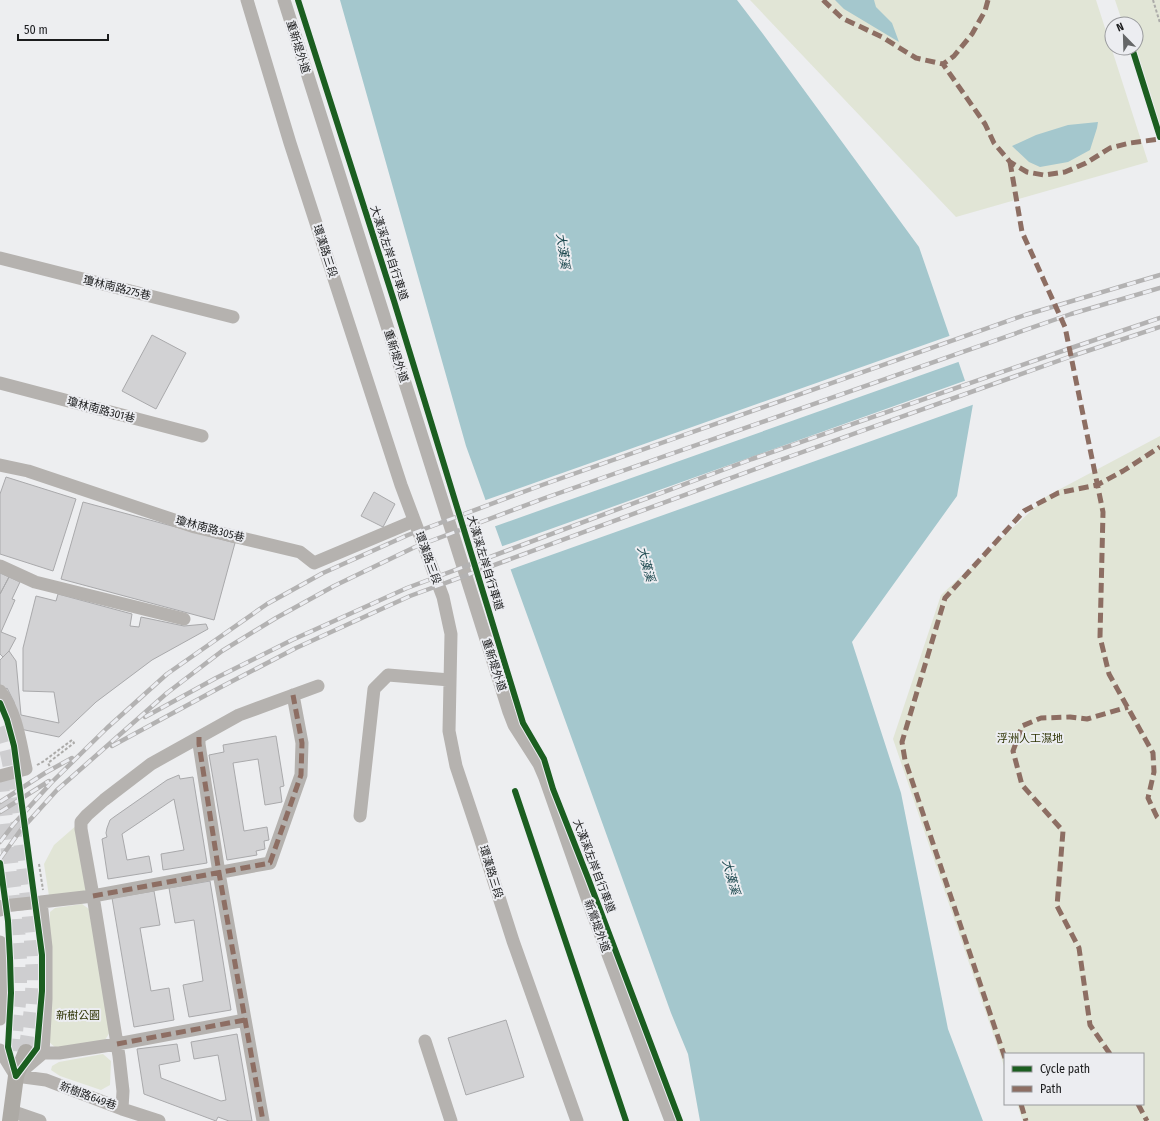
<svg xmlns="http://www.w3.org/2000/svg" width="1160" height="1121" viewBox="0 0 1160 1121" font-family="'Fira Sans Condensed','Noto Sans TC',sans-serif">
<rect width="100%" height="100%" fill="#edeef0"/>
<path fill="#e1e5d6" d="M 750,0 L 1096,0 L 1148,162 L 956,217 Z
M 1115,0 L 1160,0 L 1160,135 L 1131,48 L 1136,48 L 1136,24 L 1123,24 Z
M 1160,436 L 1160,1121 L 1023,1121 L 1017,1104 L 1143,1104 L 1143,1054 L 1005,1054 L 1005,1069 L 893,739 L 941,595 L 1047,496 Z
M 78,824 L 86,891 L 49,896 L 44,864 L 54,845 Z
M 82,904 L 89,909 L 110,1032 L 105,1040 L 56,1048 L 49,1042 L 50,912 L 55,908 Z
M 103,1054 L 111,1061 L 110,1085 L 101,1090 L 60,1076 L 51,1070 L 52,1066 L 59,1062 Z"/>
<path fill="#a4c7cd" d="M 340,0 L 737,0 L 763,34 L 919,247 L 973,404 L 957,496 L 852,642 L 901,793 L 948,1029 L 983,1121 L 700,1121 L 688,1054 L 671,1013 L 466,446 Z
M 835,0 L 874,0 L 876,7 L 892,23 L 899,42 L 844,9 Z
M 1098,122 L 1097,128 L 1090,150 L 1068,162 L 1040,167 L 1029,162 L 1012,146 L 1036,135 L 1068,125 Z"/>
<path fill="#edeef0" d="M 952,335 L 961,361 L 493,527 L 483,501 Z
M 967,380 L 975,404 L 509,570 L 500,547 Z"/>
<path fill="#d2d2d4" stroke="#a9a9ab" d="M 152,335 L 186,353 L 156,409 L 122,391 Z
M 6,477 L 76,499 L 53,571 L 0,554 L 0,494 Z
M 374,492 L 395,504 L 383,527 L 361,516 Z
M 83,502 L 235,543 L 214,620 L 61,579 Z
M 0,573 L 9,577 L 0,594 Z
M 9,577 L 20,582 L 12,599 L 15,600 L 1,632 L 16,638 L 9,651 L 3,657 L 0,654 L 0,594 Z
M 58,594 L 132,614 L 130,626 L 139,627 L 141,617 L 184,626 L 206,624 L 208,629 L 152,660 L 96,702 L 59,737 L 20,729 L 14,702 L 7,688 L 3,691 L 0,687 L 0,660 L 9,651 L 16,661 L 21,715 L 59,723 L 54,692 L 23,691 L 23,648 L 36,596 L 56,601 Z
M 276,736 L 284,786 L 280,787 L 282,802 L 265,805 L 258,759 L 233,763 L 244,831 L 267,827 L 269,840 L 264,841 L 265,849 L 256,851 L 257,855 L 227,860 L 209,755 L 224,752 L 223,745 Z
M 179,775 L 180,779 L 193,777 L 207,863 L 163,870 L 161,854 L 184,850 L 174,799 L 122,834 L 127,860 L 149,856 L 152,872 L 108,879 L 102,839 L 107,837 L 106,833 L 107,828 L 110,820 L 114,817 L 167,780 Z
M 210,881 L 231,1010 L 189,1017 L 183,985 L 203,981 L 194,920 L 175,923 L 169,888 Z
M 154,891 L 160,925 L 140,928 L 151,991 L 169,988 L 174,1020 L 134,1027 L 112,898 Z
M 506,1020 L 524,1077 L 466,1095 L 448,1038 Z
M 237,1034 L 252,1121 L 229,1121 L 218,1117 L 216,1121 L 144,1094 L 137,1049 L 177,1044 L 180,1061 L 159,1065 L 161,1078 L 221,1101 L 226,1100 L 218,1055 L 194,1059 L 191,1042 Z"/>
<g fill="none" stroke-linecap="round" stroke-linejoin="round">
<path stroke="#ceced0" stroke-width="16" stroke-dasharray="16 8" stroke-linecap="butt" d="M 0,727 C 13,761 15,798 20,834 C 25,875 31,917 33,958 C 35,989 31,1022 26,1052
M 0,776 L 16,912 L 19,959 L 19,993 L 13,1051"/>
<path stroke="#acaba9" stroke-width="2" stroke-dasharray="3 2" stroke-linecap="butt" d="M 1153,0 L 1160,23
M 37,765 L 44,761 L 72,740 L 74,743 L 48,763 L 50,767
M 39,864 L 43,890"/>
<path stroke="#b5b2af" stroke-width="13" d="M 247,0 L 290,143 L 401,485 L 443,597 L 451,634 L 449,731 L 456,766 L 480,838 L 513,941 L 577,1121
M 284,0 L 509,712 L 514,725 L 539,764 L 545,778 L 592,912 L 671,1121
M 0,258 L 233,317
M 0,383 L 202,436
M 0,465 L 28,471 L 195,527 L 300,552 L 314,563 L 414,521
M 0,566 L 35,582 L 184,619
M 0,691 C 17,713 20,742 26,769 L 0,776
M 199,737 L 199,744 L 219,873 L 263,1121
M 360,816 L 374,689 L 388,675 L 450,680
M 41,902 L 93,896 L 81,829 L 81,822 L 87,815 L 104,800 L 151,764 L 239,715 L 318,686
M 0,910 L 3,906 L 41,902 L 46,947 L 46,999 L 43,1053
M 0,942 L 3,984 L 0,1019
M 425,1041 L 451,1121
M 0,1050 L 16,1076
M 16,1076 L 43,1053 L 59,1053 L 117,1044 L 245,1020
M 16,1076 L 46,1080 L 122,1109 L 159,1121
M 122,1109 L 123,1091 L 119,1056 L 93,896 L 270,863 L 301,775 L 302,743 L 293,695
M 11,1111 L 40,1121"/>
<path stroke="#adaaa5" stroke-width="16" d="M 10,1121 L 16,1076 L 26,1052"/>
<g stroke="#b3b2b2" stroke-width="4.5">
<path id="rail" d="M 145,717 L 216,678 L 292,640 L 407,588 L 752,459 L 1071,348 L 1160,318
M 112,746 L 221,687 L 296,648 L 410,596 L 769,464 L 1072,356 L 1160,327
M 0,802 L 45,773 L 72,758
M 0,812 L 49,781
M 0,842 L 13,825 L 51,783 L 107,728 L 167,674 L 267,604 L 323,573 L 408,535 L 542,485 L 1025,315 L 1160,275
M 0,859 L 20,831 L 57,790 L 167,693 L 222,651 L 276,618 L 334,586 L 415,547 L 545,498 L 1071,314 L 1160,288"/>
</g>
<use href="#rail" stroke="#ecedf1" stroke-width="3" stroke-dasharray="9" stroke-linecap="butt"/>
<path stroke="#8d6e63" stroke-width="5" stroke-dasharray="10 5" stroke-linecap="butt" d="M 823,0 L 842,18 L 882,37 L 916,58 L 943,64
M 988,0 L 985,11 L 972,34 L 954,56 L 943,64 L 985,124 L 994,143 L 1010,162 L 1027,172 L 1044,175 L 1065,172 L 1086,163 L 1110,148 L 1130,143 L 1160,139
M 1010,162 L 1022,232 L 1065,327 L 1103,512 L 1100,637 L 1109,674 L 1153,753 L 1154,772 L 1148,798 L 1157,817 L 1160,820
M 199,737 L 199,744 L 219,873 L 263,1121
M 93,896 L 270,863 L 301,775 L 302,743 L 293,695
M 117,1044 L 245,1020
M 1110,1054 L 1090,1025 L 1079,948 L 1057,906 L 1063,831 L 1022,785 L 1013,751 L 1022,726 L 1041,718 L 1070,717 L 1087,719 L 1128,707
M 1005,1058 L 905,760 L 902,742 L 945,598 L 1024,511 L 1058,493 L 1097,485 L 1123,471 L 1160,447
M 1021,1104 L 1026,1121
M 1138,1104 L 1147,1121"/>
<g stroke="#ecedf1" stroke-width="8">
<path id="cycleway" d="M 298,0 L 394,301 L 523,723 L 544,759 L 553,789 L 588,878 L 680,1121
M 1132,48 L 1160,137
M 0,703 L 7,720 L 14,746 L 42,955 L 42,991 L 37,1048 L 16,1076
M 515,791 L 626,1121
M 0,863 L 8,921 L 10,958 L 11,993 L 8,1047 L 16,1076"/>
</g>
<use href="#cycleway" stroke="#1b5e20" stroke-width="6"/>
</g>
<g text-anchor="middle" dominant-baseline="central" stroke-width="4" stroke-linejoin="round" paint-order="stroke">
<g font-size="11" fill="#1b1c1d" stroke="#ecedf1">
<text transform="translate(298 47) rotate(73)">重新堤外道</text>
<text transform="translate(325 251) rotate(72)">環漢路三段</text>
<text transform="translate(389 253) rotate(72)">大漢溪左岸自行車道</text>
<text transform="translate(117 288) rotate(14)">瓊林南路275巷</text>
<text transform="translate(396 356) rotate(72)">重新堤外道</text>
<text transform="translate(101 410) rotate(15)">瓊林南路301巷</text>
<text transform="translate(210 529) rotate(15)">瓊林南路305巷</text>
<text transform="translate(428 558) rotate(70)">環漢路三段</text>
<text transform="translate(485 563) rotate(73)">大漢溪左岸自行車道</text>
<text transform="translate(494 665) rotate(72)">重新堤外道</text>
<text transform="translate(594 866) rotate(69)">大漢溪左岸自行車道</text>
<text transform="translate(491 872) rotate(73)">環漢路三段</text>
<text transform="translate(597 926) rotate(70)">新鶯堤外道</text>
<text transform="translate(88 1096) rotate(20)">新樹路649巷</text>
</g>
<g font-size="11" fill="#2e3405" stroke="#ecedf1">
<text x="1030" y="738">浮洲人工濕地</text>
<text x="78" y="1015">新樹公園</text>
</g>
<g font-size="12" font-style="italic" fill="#1b474e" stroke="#ecedf1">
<text transform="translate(563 251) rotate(82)">大漢溪</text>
<text transform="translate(646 564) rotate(75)">大漢溪</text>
<text transform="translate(731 877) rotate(75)">大漢溪</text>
</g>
</g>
<rect x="1004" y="1053" width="140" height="52" fill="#ecedf1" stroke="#98999c"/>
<rect x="1012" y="1066" width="20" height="6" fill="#1b5e20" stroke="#98999c"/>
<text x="1040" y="1073" font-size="12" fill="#1b1c1d">Cycle path</text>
<rect x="1012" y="1086" width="20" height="6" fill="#8d6e63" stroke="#98999c"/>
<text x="1040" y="1093" font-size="12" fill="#1b1c1d">Path</text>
<g transform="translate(1124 36) rotate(337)"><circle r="19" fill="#ecedf1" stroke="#98999c"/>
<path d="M0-3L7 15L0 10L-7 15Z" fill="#646667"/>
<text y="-6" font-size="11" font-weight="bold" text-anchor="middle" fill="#1b1c1d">N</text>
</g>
<path d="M18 34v6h90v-6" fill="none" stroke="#1b1c1d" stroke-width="2"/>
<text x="24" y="34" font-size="12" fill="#1b1c1d" stroke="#ecedf1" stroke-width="3" paint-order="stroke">50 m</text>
</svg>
